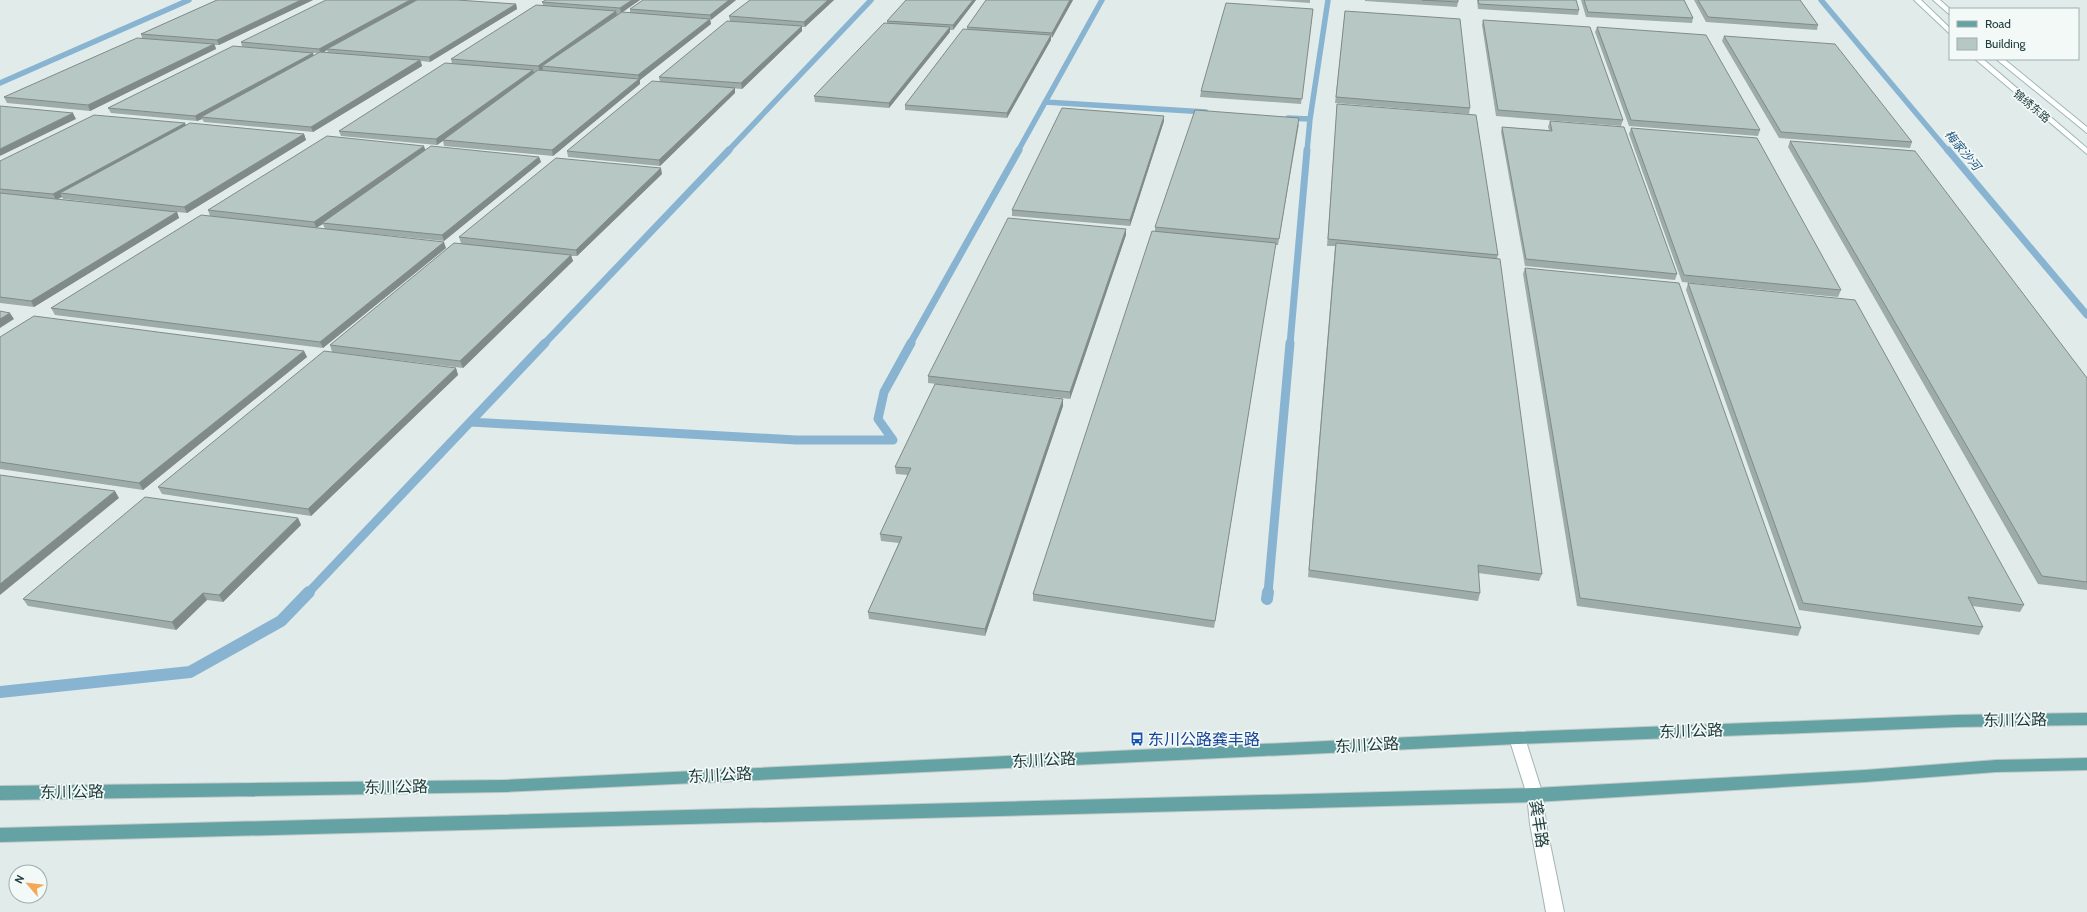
<svg xmlns="http://www.w3.org/2000/svg" width="2087" height="912" viewBox="0 0 2087 912" font-family="Cabin,'Noto Sans SC',sans-serif">
<rect width="100%" height="100%" fill="#e1ecea"/>
<g fill="none" stroke-linecap="round" stroke-linejoin="round">
<path stroke="#88b4d2" stroke-width="5.5" d="M 1821,0 L 1948,151
M 0,83 L 189,0
M 1045,102 L 1206,112
M 1288,118 L 1310,119 L 1328,0
M 728,151 L 871,0
M 1018,151 L 1102,0
M 1307,151 L 1310,119"/>
<path stroke="#88b4d2" stroke-width="7" d="M 1948,150 L 2087,315
M 544,344 L 729,150
M 910,344 L 1019,150
M 1290,344 L 1307,150"/>
<path stroke="#88b4d2" stroke-width="9" d="M 471,422 L 796,440 L 893,440 L 878,419 L 884,392 L 911,343
M 308,593 L 545,343
M 1268,593 L 1290,343"/>
<path stroke="#88b4d2" stroke-width="12" d="M 1267,599 L 1268,592
M 0,692 L 190,672 L 281,621 L 309,592"/>
<g stroke="#a4b4b3" stroke-width="2">
<path id="street" d="M 1517,732 L 1522,734 L 1525,738 L 1543,795 L 1546,824 L 1564,912 L 1546,912 L 1530,824 L 1527,795 L 1509,738 L 1512,734 Z"/>
</g>
<g stroke="#9fb8b6" stroke-width="2">
<path id="secondary" d="M 1914,0 L 1921,0 L 1950,28 L 1950,34 Z
M 1933,0 L 1940,0 L 1950,9 L 1950,15 Z
M 1975,59 L 1983,59 L 2087,148 L 2087,154 Z
M 1996,59 L 2004,59 L 2087,127 L 2087,133 Z"/>
</g>
<g stroke="#c1c9c9" stroke-width="2">
<path id="primary" d="M 2087,713 L 2087,725 L 1957,727 L 1517,744 L 503,792 L 0,800 L 0,786 L 503,780 L 1517,732 L 1957,715 Z
M 2087,758 L 2087,770 L 1996,772 L 1865,782 L 1535,802 L 0,842 L 0,828 L 1535,788 L 1865,770 L 1996,760 Z"/>
</g>
<use href="#street" fill="#fff" fill-rule="evenodd"/>
<use href="#secondary" fill="#fff" fill-rule="evenodd"/>
<use href="#primary" fill="#65a2a3" fill-rule="evenodd"/>
</g>
<path fill="#9daba9" fill-rule="evenodd" d="M 217,0 L 313,0 L 219,45 L 215,45 L 216,49 L 90,111 L 7,103 L 4,97 L 142,38 L 141,34 Z
M 416,0 L 516,4 L 517,9 L 430,62 L 421,61 L 422,66 L 313,132 L 204,122 L 202,119 L 197,121 L 111,113 L 108,108 L 242,47 L 241,42 ZM 327,50 L 328,53 L 323,53 ZM 313,53 L 318,53 L 314,56 Z
M 640,0 L 623,12 L 630,12 L 630,9 L 643,0 L 736,0 L 710,20 L 711,24 L 640,80 L 640,84 L 553,156 L 444,146 L 443,141 L 437,145 L 341,136 L 339,131 L 452,64 L 451,59 L 543,5 L 542,2 Z
M 750,0 L 834,0 L 805,27 L 802,27 L 802,31 L 742,89 L 660,82 L 659,77 L 730,21 L 729,16 Z
M 906,0 L 976,0 L 953,30 L 950,30 L 950,32 L 889,108 L 815,102 L 814,96 L 887,23 L 887,21 Z
M 1073,0 L 1051,38 L 1051,40 L 1007,118 L 905,110 L 905,105 L 967,30 L 967,27 Z
M 1265,0 L 1310,0 L 1310,3 Z
M 1365,0 L 1458,0 L 1458,2 L 1457,7 L 1365,1 Z
M 1477,0 L 1576,0 L 1579,10 L 1578,15 L 1478,9 Z
M 1581,0 L 1684,0 L 1693,18 L 1692,23 L 1586,17 Z
M 1694,0 L 1800,0 L 1818,25 L 1817,30 L 1706,22 Z
M 1313,9 L 1301,104 L 1200,97 L 1201,91 Z
M 1345,11 L 1470,108 L 1469,114 L 1335,103 Z
M 1483,20 L 1623,120 L 1621,126 L 1496,116 L 1482,25 Z
M 1597,27 L 1760,130 L 1758,136 L 1629,126 L 1595,32 Z
M 1724,36 L 1912,142 L 1910,148 L 1779,138 L 1722,41 Z
M 735,93 L 660,166 L 568,157 L 567,151 Z
M 1337,104 L 1498,255 L 1497,259 L 1542,574 L 1539,581 L 1478,573 L 1480,593 L 1478,601 L 1308,577 L 1335,246 L 1327,246 Z
M 1164,121 L 1130,226 L 1012,216 L 1012,210 Z
M 1550,121 L 1677,274 L 1675,280 L 1525,266 L 1501,132 L 1502,127 L 1549,130 L 1548,127 Z
M 185,123 L 186,126 L 304,134 L 306,140 L 187,213 L 177,212 L 179,218 L 34,307 L 0,303 L 0,161 ZM 62,197 L 63,199 L 145,208 L 57,199 Z
M 1299,124 L 1278,245 L 1275,245 L 1214,628 L 1033,601 L 1033,594 L 1155,231 L 1155,227 Z
M 1631,128 L 1841,290 L 1838,297 L 1682,282 L 1629,134 Z
M 1790,141 L 2087,378 L 2087,590 L 2038,584 L 1788,147 Z
M 425,150 L 539,157 L 541,162 L 444,241 L 325,229 L 323,224 L 316,228 L 446,248 L 323,348 L 55,315 L 51,308 L 210,216 L 208,210 Z
M 662,174 L 577,256 L 571,256 L 573,261 L 463,368 L 332,352 L 330,345 L 461,243 L 459,237 Z
M 1126,229 L 1126,235 L 1070,399 L 928,383 L 928,376 Z
M 1525,268 L 1801,628 L 1798,636 L 1577,606 L 1523,274 Z
M 1688,283 L 2024,605 L 2020,612 L 1972,606 L 1983,627 L 1979,635 L 1799,610 L 1686,290 Z
M 0,337 L 304,351 L 307,357 L 143,490 L 0,469 Z
M 456,368 L 458,375 L 311,516 L 162,494 L 158,487 Z
M 1063,406 L 985,636 L 869,619 L 868,612 L 899,543 L 881,541 L 880,534 L 908,475 L 896,474 L 895,467 Z
M 298,518 L 301,525 L 223,602 L 207,600 L 176,630 L 28,606 L 23,599 Z"/>
<path fill="#808b89" d="M 301,0 L 313,0 L 219,45 L 217,40 Z
M 410,0 L 416,0 L 416,2 L 327,49 L 327,50 L 321,54 L 319,49 Z
M 632,0 L 640,0 L 621,13 L 620,8 Z
M 729,0 L 736,0 L 711,20 L 710,15 Z
M 828,0 L 834,0 L 805,27 L 804,22 Z
M 973,0 L 976,0 L 953,30 L 953,25 Z
M 1070,0 L 1073,0 L 1052,38 L 1052,33 Z
M 516,4 L 517,9 L 430,62 L 429,57 Z
M 616,11 L 617,15 L 542,66 L 543,69 L 540,71 L 538,66 Z
M 710,19 L 711,24 L 640,80 L 640,84 L 553,156 L 552,150 L 639,79 L 638,75 Z
M 802,26 L 802,31 L 742,89 L 741,83 Z
M 950,27 L 950,32 L 889,108 L 889,103 Z
M 1051,35 L 1051,40 L 1007,118 L 1007,113 Z
M 214,44 L 216,49 L 90,111 L 88,105 Z
M 313,53 L 314,58 L 201,117 L 202,119 L 197,121 L 195,116 Z
M 420,60 L 422,66 L 313,132 L 311,127 Z
M 533,70 L 535,75 L 437,145 L 436,139 Z
M 735,88 L 735,93 L 660,166 L 659,160 Z
M 73,113 L 76,119 L 0,156 L 0,149 Z
M 1164,116 L 1164,121 L 1130,226 L 1130,220 Z
M 185,123 L 187,129 L 60,193 L 62,197 L 56,200 L 53,194 Z
M 304,134 L 306,140 L 187,213 L 184,207 Z
M 424,146 L 426,152 L 322,223 L 323,224 L 316,228 L 314,222 Z
M 539,157 L 541,162 L 444,241 L 442,235 Z
M 661,168 L 662,174 L 577,256 L 576,250 Z
M 177,212 L 179,218 L 34,307 L 31,301 Z
M 1126,229 L 1126,235 L 1070,399 L 1070,392 Z
M 444,242 L 446,248 L 323,348 L 320,342 Z
M 1275,249 L 1214,628 L 1215,621 Z
M 571,255 L 573,261 L 463,368 L 460,361 Z
M 10,313 L 14,319 L 0,328 L 0,319 Z
M 304,351 L 307,357 L 143,490 L 139,483 Z
M 456,368 L 458,375 L 311,516 L 308,509 Z
M 1063,399 L 1063,406 L 985,636 L 985,629 Z
M 115,491 L 119,498 L 0,595 L 0,584 Z
M 298,518 L 301,525 L 223,602 L 219,595 Z
M 203,593 L 207,600 L 176,630 L 172,622 Z"/>
<path fill="#b7c7c4" stroke="#808b89" d="M 217,0 L 301,0 L 217,40 L 141,34 Z
M 326,0 L 410,0 L 319,49 L 241,42 Z
M 417,0 L 457,0 L 516,4 L 429,57 L 327,49 Z
M 546,0 L 632,0 L 620,8 L 542,2 Z
M 643,0 L 729,0 L 710,15 L 630,9 Z
M 750,0 L 828,0 L 804,22 L 729,16 Z
M 906,0 L 973,0 L 953,25 L 887,21 Z
M 986,0 L 1070,0 L 1052,33 L 967,27 Z
M 1422,0 L 1458,0 L 1458,2 Z
M 1478,0 L 1576,0 L 1579,10 L 1479,4 Z
M 1584,0 L 1684,0 L 1693,18 L 1588,12 Z
M 1698,0 L 1800,0 L 1818,25 L 1708,17 Z
M 1226,3 L 1313,9 L 1302,99 L 1201,91 Z
M 536,5 L 616,11 L 538,66 L 451,59 Z
M 1345,11 L 1460,19 L 1470,108 L 1336,97 Z
M 622,12 L 710,19 L 638,75 L 542,66 Z
M 1483,20 L 1590,27 L 1623,120 L 1498,110 Z
M 727,21 L 802,26 L 741,83 L 659,77 Z
M 884,23 L 950,27 L 889,103 L 814,96 Z
M 1597,27 L 1706,35 L 1760,130 L 1631,120 Z
M 963,29 L 1051,35 L 1007,113 L 905,105 Z
M 1724,36 L 1835,44 L 1912,142 L 1781,132 Z
M 137,38 L 214,44 L 88,105 L 4,97 Z
M 233,46 L 313,53 L 195,116 L 108,108 Z
M 320,52 L 420,60 L 311,127 L 201,117 Z
M 445,63 L 533,70 L 436,139 L 339,131 Z
M 538,70 L 639,79 L 552,150 L 443,140 Z
M 652,81 L 735,88 L 659,160 L 567,151 Z
M 1337,104 L 1476,115 L 1498,255 L 1328,239 Z
M 0,106 L 73,113 L 0,149 Z
M 1062,108 L 1164,116 L 1130,220 L 1012,210 Z
M 1195,110 L 1299,118 L 1279,239 L 1155,227 Z
M 94,115 L 185,123 L 53,194 L 0,189 L 0,161 Z
M 1550,121 L 1624,127 L 1677,274 L 1526,259 L 1502,127 L 1552,131 Z
M 190,123 L 304,134 L 184,207 L 60,193 Z
M 1631,128 L 1757,138 L 1841,290 L 1684,275 Z
M 327,136 L 424,146 L 314,222 L 208,210 Z
M 1790,141 L 1915,151 L 2087,378 L 2087,582 L 2042,576 Z
M 431,146 L 539,157 L 442,235 L 322,223 Z
M 556,158 L 661,168 L 576,250 L 459,237 Z
M 0,193 L 177,212 L 31,301 L 0,297 Z
M 201,215 L 444,242 L 320,342 L 51,308 Z
M 1008,218 L 1126,229 L 1070,392 L 928,376 Z
M 1152,231 L 1276,243 L 1215,621 L 1033,594 Z
M 454,243 L 571,255 L 460,361 L 330,345 Z
M 1336,243 L 1500,259 L 1542,574 L 1478,565 L 1480,593 L 1309,570 Z
M 1525,268 L 1679,283 L 1801,628 L 1580,598 Z
M 1688,283 L 1855,300 L 2024,605 L 1968,597 L 1983,627 L 1803,603 Z
M 0,311 L 10,313 L 0,319 Z
M 34,316 L 304,351 L 139,483 L 0,462 L 0,337 Z
M 324,351 L 456,368 L 308,509 L 158,487 Z
M 935,384 L 1063,399 L 985,629 L 868,612 L 902,537 L 880,534 L 911,468 L 895,467 Z
M 0,475 L 115,491 L 0,584 Z
M 145,497 L 298,518 L 219,595 L 203,593 L 172,622 L 23,599 Z"/>
<defs>
<g id="bus-bare" transform="scale(1.08)"><path d="M-5-6H5V4H4V6H2V4H-2V6H-4V4H-5ZM-3.5-4V0h7V-4ZM-3.5 1.2v1.5H-2V1.2ZM2 1.2v1.5H3.5V1.2Z" fill="#1a4fb4" stroke="#f2f9f7" stroke-width="2.5" paint-order="stroke"/></g>
</defs>
<g fill-rule="evenodd">
<use href="#bus-bare" x="1137" y="739"/>
</g>
<g text-anchor="middle" dominant-baseline="central" stroke-width="3.5" stroke-linejoin="round" paint-order="stroke">
<g font-size="11" fill="#213d3d" stroke="#f2f9f7">
<text transform="translate(2032 106) rotate(40)">锦绣东路</text>
</g>
<g font-size="12" font-style="italic" fill="#1a517a" stroke="#f2f9f7">
<text transform="translate(1963 150) rotate(50)">梅家沙河</text>
</g>
<g font-size="16" fill="#213d3d" stroke="#f2f9f7">
<text transform="translate(2015 720) rotate(-1)">东川公路</text>
<text transform="translate(1691 731) rotate(-2)">东川公路</text>
<text transform="translate(1367 745) rotate(-3)">东川公路</text>
<text transform="translate(1044 760) rotate(-3)">东川公路</text>
<text transform="translate(720 775) rotate(-3)">东川公路</text>
<text transform="translate(396 787) rotate(-1)">东川公路</text>
<text transform="translate(72 792) rotate(-1)">东川公路</text>
<text transform="translate(1539 824) rotate(81)">龚丰路</text>
</g>
<g font-size="16" fill="#164399" stroke="#f2f9f7" text-anchor="start">
<text x="1148" y="739">东川公路龚丰路</text>
</g>
</g>
<rect x="1949" y="8" width="130" height="52" fill="#f2f9f7" stroke="#9eaead"/>
<rect x="1957" y="21" width="20" height="6" fill="#65a2a3" stroke="#9eaead"/>
<text x="1985" y="28" font-size="12" fill="#213d3d">Road</text>
<rect x="1957" y="38" width="20" height="12" fill="#b7c7c4" stroke="#9eaead"/>
<text x="1985" y="48" font-size="12" fill="#213d3d">Building</text>
<g transform="translate(28 884) rotate(298)"><circle r="19" fill="#f2f9f7" stroke="#9eaead"/>
<path d="M0-3L7 15L0 10L-7 15Z" fill="#f4a757"/>
<text y="-6" font-size="11" font-weight="bold" text-anchor="middle" fill="#213d3d">N</text>
</g>
</svg>
